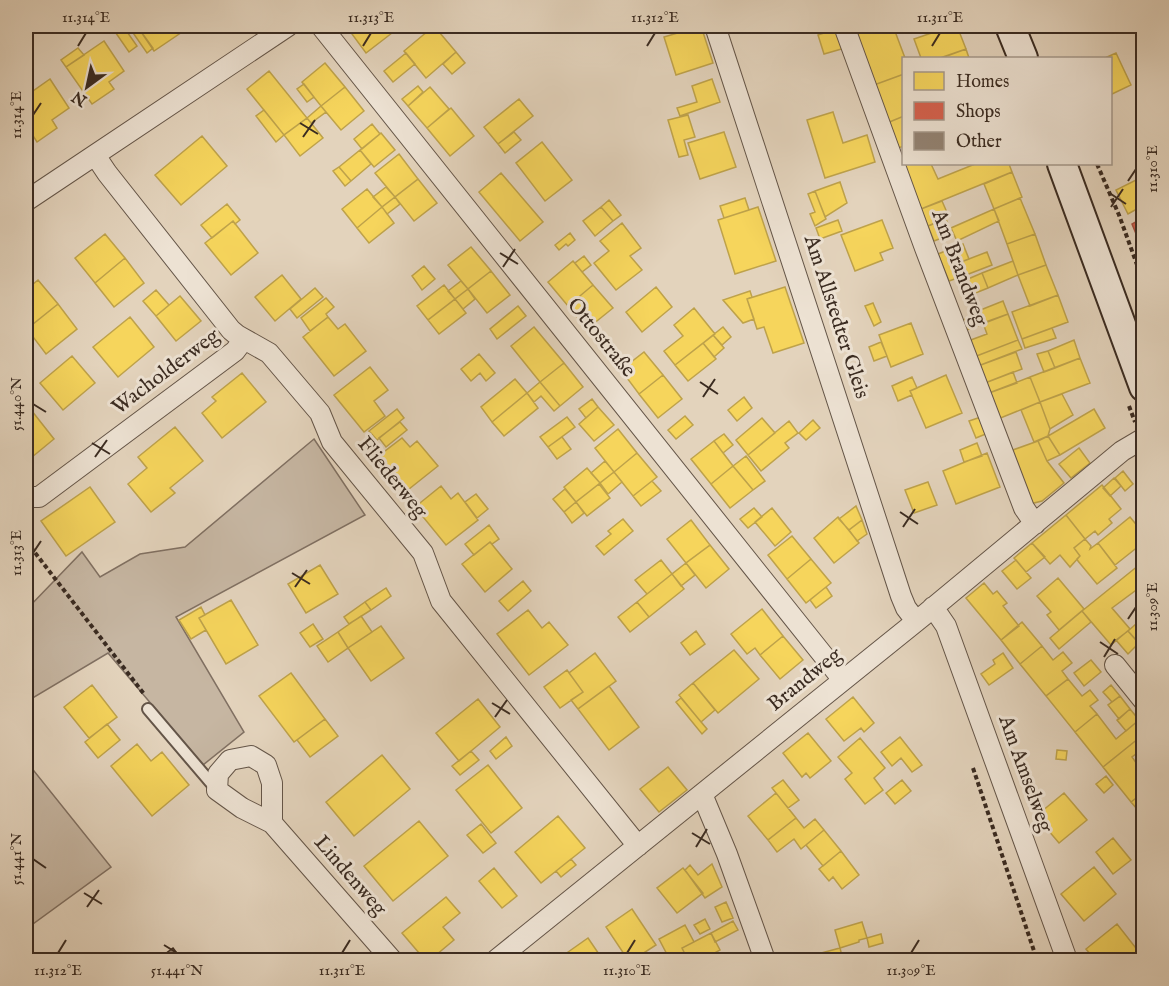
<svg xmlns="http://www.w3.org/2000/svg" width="1169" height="986" viewBox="0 0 1169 986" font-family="'IM FELL English',serif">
<rect width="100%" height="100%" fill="#e3d3bc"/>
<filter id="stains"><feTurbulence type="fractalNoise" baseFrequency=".00333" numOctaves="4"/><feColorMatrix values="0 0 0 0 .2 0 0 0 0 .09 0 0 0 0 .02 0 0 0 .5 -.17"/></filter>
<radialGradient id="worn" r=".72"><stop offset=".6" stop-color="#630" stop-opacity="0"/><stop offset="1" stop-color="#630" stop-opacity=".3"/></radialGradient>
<path fill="#c6b6a2" stroke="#807062" stroke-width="1.5" d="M 314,439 L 365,515 L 176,617 L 244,732 L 203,765 L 108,653 L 26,702 L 26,610 L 82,552 L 100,577 L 140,554 L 185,547 Z
M 26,761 L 111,867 L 26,929 Z"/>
<path fill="#f6d55c" stroke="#bea24a" stroke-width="1.5" d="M 111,26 L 123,26 L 137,46 L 129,52 Z
M 137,26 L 153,48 L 147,53 L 131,30 Z
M 137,26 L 187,26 L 188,28 L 154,51 Z
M 355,26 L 386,26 L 392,33 L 366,53 L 349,30 Z
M 434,26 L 456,52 L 426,78 L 404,51 Z
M 701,26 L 713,63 L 676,75 L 664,37 Z
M 852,26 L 893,26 L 905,58 L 904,58 L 904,74 L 874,85 Z
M 952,26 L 957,26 L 966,49 L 940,58 L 921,58 L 914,39 Z
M 839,28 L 845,48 L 824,54 L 818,35 Z
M 104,41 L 124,71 L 109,82 L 114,89 L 92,104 L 66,67 Z
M 78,48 L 84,55 L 66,67 L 61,60 Z
M 966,49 L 969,58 L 944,58 L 944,57 Z
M 456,52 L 465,63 L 452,74 L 443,64 Z
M 406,53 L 415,64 L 393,82 L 384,71 Z
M 1116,53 L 1131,85 L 1110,95 L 1110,58 L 1105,58 Z
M 325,63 L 345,87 L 321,106 L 302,82 Z
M 269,71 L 307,118 L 284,135 L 247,89 Z
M 904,74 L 904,116 L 887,123 L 874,85 Z
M 50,79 L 69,108 L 52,120 L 57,128 L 37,142 L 26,125 L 26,96 Z
M 712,79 L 720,102 L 680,116 L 677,108 L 697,102 L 692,86 Z
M 304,84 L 314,97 L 307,102 L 297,89 Z
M 418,86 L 423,92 L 408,106 L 402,99 Z
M 345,87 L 364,111 L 341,130 L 321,106 Z
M 430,87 L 449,109 L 427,128 L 408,106 Z
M 519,99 L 533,116 L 498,144 L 484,127 Z
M 321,106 L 326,112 L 311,123 L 307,118 Z
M 451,108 L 474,136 L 450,156 L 427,128 Z
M 264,110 L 284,135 L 276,142 L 256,116 Z
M 833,112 L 843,143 L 867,135 L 875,162 L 825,178 L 807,120 Z
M 688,115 L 695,137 L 684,140 L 688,155 L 679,157 L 668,120 Z
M 904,116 L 904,146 L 898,148 L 887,123 Z
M 307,118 L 323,138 L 300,156 L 284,135 Z
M 372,124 L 380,134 L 362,149 L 354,139 Z
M 514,132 L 521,140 L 505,153 L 498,144 Z
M 724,132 L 736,167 L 700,179 L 688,143 Z
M 381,133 L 395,150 L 374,167 L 360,150 Z
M 202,136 L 227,166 L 181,205 L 155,175 Z
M 542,142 L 572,180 L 545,201 L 516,163 Z
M 360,150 L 371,164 L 351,181 L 339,167 Z
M 399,154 L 418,179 L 395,197 L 375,173 Z
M 904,164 L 931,164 L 938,179 L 975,164 L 1009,164 L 1012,172 L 921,209 Z
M 339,167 L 351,181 L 345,186 L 333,171 Z
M 1012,172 L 1022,197 L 994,209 L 984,184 Z
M 501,173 L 543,222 L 520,241 L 479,192 Z
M 1144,176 L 1144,205 L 1128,214 L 1116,190 Z
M 418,179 L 437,203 L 414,221 L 395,197 Z
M 840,182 L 847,203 L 825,217 L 815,191 Z
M 386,187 L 395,197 L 382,207 L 373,197 Z
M 367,189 L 382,207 L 357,228 L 342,209 Z
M 815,191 L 826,219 L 815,226 L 810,214 L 815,212 L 808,194 Z
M 395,197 L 400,204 L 387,214 L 382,207 Z
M 745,198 L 749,210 L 724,218 L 720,206 Z
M 1020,198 L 1035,234 L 1007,244 L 994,209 Z
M 609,200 L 621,215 L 613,221 L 601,207 Z
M 942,201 L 949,217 L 928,226 L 921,209 Z
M 227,204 L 240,220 L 235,224 L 233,221 L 212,238 L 201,225 Z
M 382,207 L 394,223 L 369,243 L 357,228 Z
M 601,207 L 613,221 L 595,236 L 583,221 Z
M 758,207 L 776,261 L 735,274 L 718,220 Z
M 994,209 L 999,221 L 957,241 L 951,228 Z
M 946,219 L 952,234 L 934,241 L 928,226 Z
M 838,220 L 842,231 L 820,239 L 816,228 Z
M 882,220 L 893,248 L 880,253 L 883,260 L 855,271 L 841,235 Z
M 233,221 L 258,253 L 231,275 L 205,243 Z
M 622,223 L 641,248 L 630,256 L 642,270 L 616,290 L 594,263 L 609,251 L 600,241 Z
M 570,233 L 575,240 L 568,246 L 566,244 L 559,250 L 555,245 Z
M 105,234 L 125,258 L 95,283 L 75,258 Z
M 1035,234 L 1046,265 L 1018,275 L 1007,244 Z
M 963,244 L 969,259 L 961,262 L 966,275 L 949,281 L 938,254 Z
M 471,247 L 491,271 L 468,289 L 448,265 Z
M 987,252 L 992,265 L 966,275 L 961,262 Z
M 584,256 L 591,265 L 582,272 L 575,263 Z
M 125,258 L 144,283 L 114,307 L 95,283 Z
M 573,261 L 593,285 L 568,306 L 548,282 Z
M 1013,261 L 1018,275 L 988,288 L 982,273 Z
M 1046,265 L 1058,295 L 1030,306 L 1018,275 Z
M 424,266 L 435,279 L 422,290 L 412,276 Z
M 491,271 L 510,295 L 487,313 L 468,289 Z
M 982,273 L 988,288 L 973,294 L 968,279 Z
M 282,275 L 301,299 L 275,321 L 255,297 Z
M 38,280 L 58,304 L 27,329 L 26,290 Z
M 461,281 L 468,289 L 455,299 L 448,291 Z
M 444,285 L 455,299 L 428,320 L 417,306 Z
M 593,285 L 613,308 L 587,329 L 568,306 Z
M 656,287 L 672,307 L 642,332 L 626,312 Z
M 785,287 L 804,343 L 773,353 L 764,327 L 757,329 L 747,299 Z
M 315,288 L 323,297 L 297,318 L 290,309 Z
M 468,289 L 475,299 L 463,309 L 455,299 Z
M 156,290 L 169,305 L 156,316 L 143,301 Z
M 750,291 L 752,297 L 747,299 L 754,319 L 743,323 L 723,300 Z
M 1058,295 L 1068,322 L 1022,339 L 1012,312 Z
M 180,296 L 201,321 L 176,341 L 156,316 Z
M 326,298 L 334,307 L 326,314 L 328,317 L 310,331 L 301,318 Z
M 455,299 L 466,313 L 439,334 L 428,320 Z
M 1003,301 L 1008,314 L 977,326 L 973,313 Z
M 873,303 L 881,322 L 874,326 L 865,306 Z
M 58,304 L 77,329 L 46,354 L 27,329 Z
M 518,306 L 526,316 L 497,339 L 490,329 Z
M 694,308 L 715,334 L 675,365 L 664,351 L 683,336 L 674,325 Z
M 1008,314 L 1018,340 L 974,357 L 968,341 L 987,334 L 983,323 Z
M 974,316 L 977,326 L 964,331 L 960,321 Z
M 130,317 L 154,347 L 118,377 L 93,347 Z
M 328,317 L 338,329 L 345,324 L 366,351 L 334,376 L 303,337 Z
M 911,323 L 923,354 L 891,367 L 879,335 Z
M 534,327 L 564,363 L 540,382 L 511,346 Z
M 723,327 L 731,337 L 722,345 L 713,335 Z
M 1052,328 L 1056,338 L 1025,348 L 1022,339 Z
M 713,335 L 724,348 L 714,357 L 703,343 Z
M 1018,340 L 1022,349 L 978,366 L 974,357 Z
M 1074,340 L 1080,358 L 1055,368 L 1048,351 Z
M 881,342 L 887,356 L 874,361 L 869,347 Z
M 703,343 L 716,359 L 688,381 L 675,365 Z
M 1048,351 L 1055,368 L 1044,372 L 1037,354 Z
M 644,352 L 663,375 L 639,394 L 621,370 Z
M 1016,352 L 1022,369 L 985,383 L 978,366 Z
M 479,354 L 495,373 L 486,381 L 480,373 L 471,381 L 461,369 Z
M 72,356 L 95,383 L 63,410 L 40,383 Z
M 1080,358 L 1090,383 L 1040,402 L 1030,377 Z
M 564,363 L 583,387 L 560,406 L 540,382 Z
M 370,367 L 388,390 L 374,401 L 385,416 L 364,432 L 334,395 Z
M 1013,372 L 1017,383 L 989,393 L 985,383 Z
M 242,373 L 266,402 L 222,438 L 202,413 L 216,401 L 212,397 Z
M 663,375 L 682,399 L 658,418 L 639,394 Z
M 946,375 L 962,413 L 926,428 L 910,391 Z
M 912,377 L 917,388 L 910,391 L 912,395 L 898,401 L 892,386 Z
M 1030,377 L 1040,402 L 998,419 L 989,393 Z
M 515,379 L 527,393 L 492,422 L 481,407 Z
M 540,382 L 560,406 L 554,411 L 541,396 L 534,402 L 527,393 Z
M 527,393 L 538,408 L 504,436 L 492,422 Z
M 1062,394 L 1073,415 L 1050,429 L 1040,402 Z
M 744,397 L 752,408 L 737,421 L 728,410 Z
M 592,399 L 598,407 L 586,418 L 579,409 Z
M 1040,402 L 1050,429 L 1048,436 L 1034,442 L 1021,410 Z
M 28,406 L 54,439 L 26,462 L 26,408 Z
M 598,407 L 614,425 L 594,441 L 579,424 Z
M 397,409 L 404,418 L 377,440 L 369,431 Z
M 1094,409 L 1105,428 L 1060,455 L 1048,436 Z
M 685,416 L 693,425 L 676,439 L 668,430 Z
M 567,417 L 575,427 L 548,447 L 540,437 Z
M 981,417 L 988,433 L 976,438 L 969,421 Z
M 762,418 L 775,433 L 748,455 L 736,440 Z
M 813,420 L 820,428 L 806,440 L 799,433 Z
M 789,421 L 798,433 L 785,443 L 789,448 L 761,471 L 748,455 Z
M 400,422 L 407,430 L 386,447 L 379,438 Z
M 175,427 L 203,461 L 170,488 L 175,493 L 151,512 L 128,484 L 147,468 L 138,457 Z
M 618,429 L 637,453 L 614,472 L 595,448 Z
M 724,434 L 733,445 L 723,453 L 714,441 Z
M 1048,436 L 1060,455 L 1047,461 L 1038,441 Z
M 562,437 L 571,449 L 557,459 L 548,447 Z
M 402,438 L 410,447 L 417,441 L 438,466 L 404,493 L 376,458 Z
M 714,441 L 733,466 L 711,484 L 691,459 Z
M 1038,441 L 1047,461 L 1064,483 L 1042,501 L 1030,504 L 1010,451 Z
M 977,443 L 982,456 L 964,462 L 960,450 Z
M 1079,448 L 1090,463 L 1071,478 L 1059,464 Z
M 637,453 L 657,477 L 633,496 L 614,472 Z
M 987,453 L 1000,487 L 956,504 L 943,471 Z
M 746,456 L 765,481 L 753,490 L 733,466 Z
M 605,461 L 614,472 L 600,483 L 591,473 Z
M 733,466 L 753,490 L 730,508 L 711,484 Z
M 587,468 L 600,483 L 576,502 L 564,487 Z
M 1123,471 L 1133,484 L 1125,491 L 1115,478 Z
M 614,472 L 622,482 L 608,494 L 600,483 Z
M 1114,478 L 1121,486 L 1110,496 L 1103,488 Z
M 652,481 L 661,491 L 641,506 L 633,496 Z
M 928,482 L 937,505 L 914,513 L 905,490 Z
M 599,484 L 610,498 L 587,516 L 576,502 Z
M 1102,485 L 1121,509 L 1109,519 L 1112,523 L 1098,535 L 1095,531 L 1085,539 L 1066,515 Z
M 441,486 L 451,499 L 458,493 L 478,520 L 446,545 L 415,507 Z
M 90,487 L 115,522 L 66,556 L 41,521 Z
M 565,489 L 576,502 L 564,512 L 553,499 Z
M 476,494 L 488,509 L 477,518 L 465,502 Z
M 576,502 L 584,513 L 572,523 L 564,512 Z
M 856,506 L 862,520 L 849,530 L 839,519 Z
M 754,508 L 762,517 L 748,528 L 740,519 Z
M 772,508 L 791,532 L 775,546 L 755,522 Z
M 1066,515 L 1085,539 L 1074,548 L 1080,556 L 1070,567 L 1060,555 L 1050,564 L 1032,543 Z
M 838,517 L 859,543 L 834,563 L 814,538 Z
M 1130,517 L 1144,534 L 1144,542 L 1115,565 L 1098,543 Z
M 623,519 L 633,531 L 604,555 L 596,546 L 611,534 L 608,531 Z
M 691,520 L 710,545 L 686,563 L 667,539 Z
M 862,520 L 867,534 L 857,541 L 849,530 Z
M 489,525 L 499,539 L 492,544 L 490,542 L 474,555 L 465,544 Z
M 792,536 L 811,559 L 787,579 L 768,555 Z
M 1085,539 L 1091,546 L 1090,549 L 1098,543 L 1117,568 L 1097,584 L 1078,561 L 1077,559 L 1080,556 L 1074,548 Z
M 490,542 L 512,569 L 485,592 L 462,564 Z
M 1032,543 L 1045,557 L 1026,572 L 1014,558 Z
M 710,545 L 729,569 L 706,588 L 686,563 Z
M 811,559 L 831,583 L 806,603 L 787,579 Z
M 661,560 L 672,574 L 647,594 L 635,580 Z
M 1016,560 L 1031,578 L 1017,589 L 1002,571 Z
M 1144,561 L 1144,599 L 1135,591 L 1112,608 L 1130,629 L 1111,645 L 1082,611 Z
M 686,563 L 695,575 L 681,586 L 672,574 Z
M 320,565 L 338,594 L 306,613 L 288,584 Z
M 672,574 L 684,589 L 649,617 L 637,602 Z
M 1058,578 L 1084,609 L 1059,630 L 1047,615 L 1051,612 L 1037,596 Z
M 523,581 L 531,591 L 508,611 L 499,601 Z
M 984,583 L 993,594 L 997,591 L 1007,603 L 1003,606 L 1019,626 L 1001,640 L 966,598 Z
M 826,587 L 832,596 L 816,608 L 810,600 Z
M 386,588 L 391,596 L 371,610 L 365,602 Z
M 231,600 L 258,645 L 226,664 L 199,618 Z
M 365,602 L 371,610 L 349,624 L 344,617 Z
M 637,602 L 649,617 L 630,632 L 618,617 Z
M 201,607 L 205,615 L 199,618 L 206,630 L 191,639 L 179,620 Z
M 762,609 L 783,636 L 760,655 L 755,648 L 747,654 L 731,634 Z
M 528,610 L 542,628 L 549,622 L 568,645 L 529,675 L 497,634 Z
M 1082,611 L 1091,622 L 1059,649 L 1050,638 Z
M 361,616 L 372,632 L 348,648 L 338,632 Z
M 1144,617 L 1144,646 L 1142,647 L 1128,631 Z
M 1022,622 L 1042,646 L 1020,664 L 1001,640 Z
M 313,624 L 323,639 L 310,647 L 300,633 Z
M 381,626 L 404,658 L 371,681 L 348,648 Z
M 696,631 L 705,644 L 690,655 L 681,643 Z
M 1128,631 L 1139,643 L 1128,654 L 1116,640 Z
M 338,632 L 348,648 L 328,662 L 317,646 Z
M 783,636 L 803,660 L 780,679 L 760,655 Z
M 1042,646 L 1053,660 L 1063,652 L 1072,663 L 1062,671 L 1068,679 L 1046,696 L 1020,664 Z
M 734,650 L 759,679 L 718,713 L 693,683 Z
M 595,653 L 616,681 L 578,709 L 571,700 L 583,692 L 569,673 Z
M 1003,653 L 1013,668 L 989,685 L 981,674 L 995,664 L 993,660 Z
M 1091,660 L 1101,672 L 1084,686 L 1074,673 Z
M 567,670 L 583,692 L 560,708 L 544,687 Z
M 291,673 L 325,719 L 294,742 L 259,696 Z
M 1068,679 L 1082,696 L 1090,690 L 1098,700 L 1090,706 L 1097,714 L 1075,732 L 1046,696 Z
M 693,683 L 715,710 L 701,722 L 679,695 Z
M 92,685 L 117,717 L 89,738 L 64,707 Z
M 1111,685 L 1120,696 L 1112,702 L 1103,692 Z
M 609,686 L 639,727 L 609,750 L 578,709 Z
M 1120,696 L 1130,709 L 1119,719 L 1108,705 Z
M 853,697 L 874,723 L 864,732 L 861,728 L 844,741 L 826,719 Z
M 681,698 L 707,729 L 702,734 L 676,702 Z
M 478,699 L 500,727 L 459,761 L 436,733 Z
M 1130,709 L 1139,720 L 1126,731 L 1117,720 Z
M 1097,714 L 1116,739 L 1139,720 L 1144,726 L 1144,734 L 1103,767 L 1075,732 Z
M 325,719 L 338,736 L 310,757 L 297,740 Z
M 107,724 L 120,740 L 98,758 L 85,742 Z
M 808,733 L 831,761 L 810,778 L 806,773 L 802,777 L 783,753 Z
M 1144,734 L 1144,748 L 1132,757 L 1139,767 L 1144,763 L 1144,792 L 1131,802 L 1103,767 Z
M 506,737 L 512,746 L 496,759 L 490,751 Z
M 900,737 L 922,765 L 912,772 L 901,758 L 892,766 L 881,752 Z
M 860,738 L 885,768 L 874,778 L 883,790 L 865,804 L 845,779 L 852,773 L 838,757 Z
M 137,744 L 151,761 L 162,752 L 189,785 L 152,816 L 111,766 Z
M 1057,750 L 1067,751 L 1066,760 L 1056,759 Z
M 471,751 L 479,760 L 460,775 L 452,766 Z
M 382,755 L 410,789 L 354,836 L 326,802 Z
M 488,765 L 522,808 L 491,833 L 456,790 Z
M 668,767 L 687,790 L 659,812 L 640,789 Z
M 1106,776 L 1113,785 L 1104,793 L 1096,784 Z
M 783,780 L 799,800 L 788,808 L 772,788 Z
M 902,780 L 911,791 L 895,804 L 886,793 Z
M 1144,792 L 1144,817 L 1131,802 Z
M 776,793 L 796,818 L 768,840 L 748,816 Z
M 1064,793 L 1087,820 L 1059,843 L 1036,816 Z
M 558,816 L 585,848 L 541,883 L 515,852 Z
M 796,818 L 804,828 L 815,819 L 824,830 L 801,849 L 794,839 L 777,852 L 768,840 Z
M 419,821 L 448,856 L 393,901 L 364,866 Z
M 481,824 L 496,843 L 483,853 L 467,835 Z
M 824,830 L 841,851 L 823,866 L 806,845 Z
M 1113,838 L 1131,860 L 1113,874 L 1096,852 Z
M 841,851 L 859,875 L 842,889 L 833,877 L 829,881 L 819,869 Z
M 571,859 L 576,865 L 561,877 L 556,871 Z
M 712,864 L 722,887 L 705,898 L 685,870 L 690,865 L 698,875 Z
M 1094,867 L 1116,894 L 1084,921 L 1061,894 Z
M 494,868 L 517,896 L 502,908 L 479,881 Z
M 683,868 L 703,893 L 677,913 L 657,888 Z
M 446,897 L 460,913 L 443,927 L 454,940 L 430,960 L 425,960 L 402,933 Z
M 726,902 L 733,918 L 722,922 L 715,907 Z
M 632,909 L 656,945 L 633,960 L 628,960 L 606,927 Z
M 705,919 L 710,929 L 700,934 L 694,925 Z
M 733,921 L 738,930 L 715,942 L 711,933 Z
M 862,922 L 867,938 L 859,940 L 859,942 L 840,948 L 835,930 Z
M 1117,924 L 1139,952 L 1128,960 L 1095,960 L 1086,949 Z
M 685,925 L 694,942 L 682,948 L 687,958 L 682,960 L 670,960 L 659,939 Z
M 711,933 L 720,950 L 711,955 L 715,960 L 688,960 L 682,948 Z
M 881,934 L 883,943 L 869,947 L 867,938 Z
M 588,938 L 603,960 L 564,960 L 561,957 Z
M 840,948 L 843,960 L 811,960 L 810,956 Z"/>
<path fill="#d6604d" stroke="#a75040" stroke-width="1.5" d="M 1144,217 L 1144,253 L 1132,224 Z"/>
<path fill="#928272" stroke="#3a2b21" stroke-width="1.5" d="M 173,948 L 182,960 L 157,960 Z"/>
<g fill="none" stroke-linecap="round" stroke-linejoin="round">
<g stroke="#645548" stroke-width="14">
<path id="service" d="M 148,709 L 217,790"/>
</g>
<g stroke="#645548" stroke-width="22">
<path id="minor" d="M 321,26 L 843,680
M 715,26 L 901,596 L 906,608 L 916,621
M 844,26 L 925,248 L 1024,508 L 1035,524
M 95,155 L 107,173 L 231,330 L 237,335 L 269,353 L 320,413 L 332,442 L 423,553 L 441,601 L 638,846
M 26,201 L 288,26
M 26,497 L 39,497 L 235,351 L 244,339
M 933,607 L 946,626 L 1067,960
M 1115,665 L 1144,701
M 702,794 L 727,854 L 765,960
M 272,823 L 272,783 L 266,765 L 251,756 L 230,760 L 218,774 L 217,790 L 242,808 L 272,823 L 392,960
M 496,960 L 923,616 L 1122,451 L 1144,438"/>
</g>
<g stroke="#3a2b21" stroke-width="32">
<path id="secondary" d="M 1010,26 L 1023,58
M 1062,164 L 1144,387"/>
</g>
<path stroke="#3a2b21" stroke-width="4" stroke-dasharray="4.5 3" stroke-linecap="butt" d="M 1097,164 L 1119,215 L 1144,284
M 1129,406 L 1135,422
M 26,541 L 144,694
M 973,768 L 1037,960"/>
<use href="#service" stroke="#ede2d3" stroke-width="10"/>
<use href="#minor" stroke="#ede2d3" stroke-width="20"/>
<use href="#secondary" stroke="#ede2d3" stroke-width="28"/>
</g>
<path fill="none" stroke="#3a2b21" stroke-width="2" d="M 78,46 L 86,33M 363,46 L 371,33M 647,46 L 655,33M 932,46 L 940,33M 33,115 L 41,103M 300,123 L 318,134M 303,137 L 315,120M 1128,181 L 1136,169M 1108,192 L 1126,204M 1111,207 L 1123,189M 500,253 L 518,264M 503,267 L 515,249M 700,382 L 718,394M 703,397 L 715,379M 33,404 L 46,412M 92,443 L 110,454M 95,457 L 107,440M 900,512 L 918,524M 903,527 L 915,509M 33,553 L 41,541M 292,573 L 310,584M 295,587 L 307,570M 1128,619 L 1136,607M 1100,642 L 1118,654M 1104,657 L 1115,639M 492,703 L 510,714M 495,717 L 507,700M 692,833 L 710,844M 696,847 L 707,829M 33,859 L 46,868M 84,893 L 102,904M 87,907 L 99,890M 164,945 L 177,953M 58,953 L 66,940M 342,953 L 350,940M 627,953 L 635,940M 911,953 L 919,940"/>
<g text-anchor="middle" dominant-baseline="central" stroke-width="6" stroke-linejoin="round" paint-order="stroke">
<g font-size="21" fill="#3a2b21" stroke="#ede2d3">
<text transform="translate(959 268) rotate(69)">Am Brandweg</text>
<text transform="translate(836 317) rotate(72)">Am Allstedter Gleis</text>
<text transform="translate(601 338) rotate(51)">Ottostraße</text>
<text transform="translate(166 372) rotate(-37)">Wacholderweg</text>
<text transform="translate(392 478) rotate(51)">Fliederweg</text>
<text transform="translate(805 680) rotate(-39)">Brandweg</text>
<text transform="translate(1025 774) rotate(70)">Am Amselweg</text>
<text transform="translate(350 876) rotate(49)">Lindenweg</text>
</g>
</g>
<rect width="1169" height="986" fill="none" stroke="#e3d3bc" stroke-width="66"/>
<rect x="902" y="57" width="210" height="108" fill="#ede2d3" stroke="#a5998c" stroke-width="1.5"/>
<rect x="914" y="72" width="30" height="18" fill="#f6d55c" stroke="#a5998c" stroke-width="1.5"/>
<text x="956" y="87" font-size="18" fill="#3a2b21">Homes</text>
<rect x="914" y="102" width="30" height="18" fill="#d6604d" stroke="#a5998c" stroke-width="1.5"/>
<text x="956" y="117" font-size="18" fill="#3a2b21">Shops</text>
<rect x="914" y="132" width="30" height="18" fill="#928272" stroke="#a5998c" stroke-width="1.5"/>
<text x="956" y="147" font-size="18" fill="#3a2b21">Other</text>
<g transform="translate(87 87) rotate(213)" stroke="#ede2d3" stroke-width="4.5" paint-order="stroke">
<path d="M0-4.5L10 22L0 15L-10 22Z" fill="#3a2b21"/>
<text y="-9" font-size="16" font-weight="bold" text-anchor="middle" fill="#3a2b21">N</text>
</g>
<rect x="33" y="33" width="1103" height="920" fill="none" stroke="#3a2b21" stroke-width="2"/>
<g font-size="15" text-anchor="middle" fill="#3a2b21">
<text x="86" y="22">11.314°E</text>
<text x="371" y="22">11.313°E</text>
<text x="655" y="22">11.312°E</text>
<text x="940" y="22">11.311°E</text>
<text transform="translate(16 115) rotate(-90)" y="5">11.314°E</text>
<text transform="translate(1152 169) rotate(-90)" y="5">11.310°E</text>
<text transform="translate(16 404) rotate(-90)" y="5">51.440°N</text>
<text transform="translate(16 553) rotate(-90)" y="5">11.313°E</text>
<text transform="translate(1152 607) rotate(-90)" y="5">11.309°E</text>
<text transform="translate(16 859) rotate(-90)" y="5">51.441°N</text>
<text x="58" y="975">11.312°E</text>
<text x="177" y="975">51.441°N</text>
<text x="342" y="975">11.311°E</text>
<text x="627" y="975">11.310°E</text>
<text x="911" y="975">11.309°E</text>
</g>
<rect width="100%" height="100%" filter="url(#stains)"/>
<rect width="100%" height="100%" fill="url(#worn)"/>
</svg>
